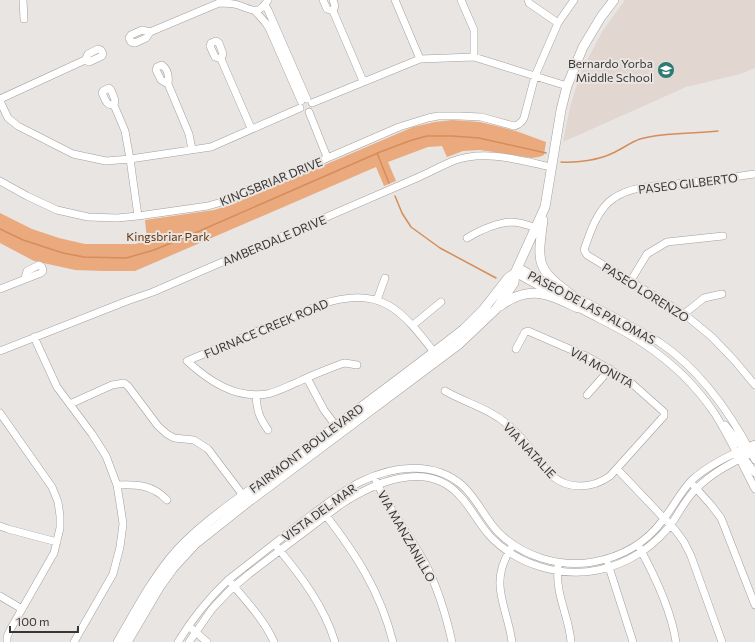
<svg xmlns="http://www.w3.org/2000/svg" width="755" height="642" viewBox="0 0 755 642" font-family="Commissioner,sans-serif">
<rect width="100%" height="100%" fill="#e9e5e2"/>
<path fill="#e1d6d0" d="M 625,0 L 755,0 L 755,68 L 740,74 L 686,87 L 563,142 L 570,107 L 581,72 L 602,32 Z"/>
<path fill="#eaaa7e" d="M 452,120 L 480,122 L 497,126 L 516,131 L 546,142 L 544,155 L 539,157 L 532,158 L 480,150 L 463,151 L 447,157 L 442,146 L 428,147 L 388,162 L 396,181 L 384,186 L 376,167 L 135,271 L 102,271 L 75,270 L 34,261 L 0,243 L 0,213 L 32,229 L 59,238 L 85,244 L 136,244 L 147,240 L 145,220 L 214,210 L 231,205 L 413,127 L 435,122 Z"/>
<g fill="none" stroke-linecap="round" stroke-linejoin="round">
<path stroke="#d68d5a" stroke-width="1.5" d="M 377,153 L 389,183
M 561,162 C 577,163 599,160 613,153 C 622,149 631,142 640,139 C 664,132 693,134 718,131
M 395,196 L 402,213 L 411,227 L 440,248 L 496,278
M 0,229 L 23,240 L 63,253 L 84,257 L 126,258 L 154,250 L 188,236 L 380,152 L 412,140 L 427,136 L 452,136 L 479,138 L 546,153"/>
<g stroke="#a39f9d" stroke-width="8">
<path id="minor" d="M 23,0 L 24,19
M 323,0 L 327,9 L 333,11 L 363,81
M 333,0 L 335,6 L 333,11
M 395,0 L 420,59
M 461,0 L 474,30 L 474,57
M 528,0 L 529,3 L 558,23
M 265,5 L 268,10 L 307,99
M 255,11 L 265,22 L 269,28 L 301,101
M 150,32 L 142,30 L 131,35 L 129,38 L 131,42 L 135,43 L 146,38 L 150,32 L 219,3 C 225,3 232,3 238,5 C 253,10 258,16 268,0
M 221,59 L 215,57 L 210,46 L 211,43 L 216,41 L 219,43 L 223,54 L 221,59 L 251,128
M 168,84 L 161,80 L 156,70 L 157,67 L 162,65 C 169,70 169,77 168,84 L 189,134 L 192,150
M 0,99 L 85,60 L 89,62 L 102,56 L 103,54 L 101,50 L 98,49 L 88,54 L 85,60
M 0,101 L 8,118 L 18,126 L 73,154 L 106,161 L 130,159 L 211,147 L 300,108
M 312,103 L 420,59 L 474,57 L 567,86
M 114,105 C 106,106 105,99 102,93 L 103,91 L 109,88 L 111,90 L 115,100 L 114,105 L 125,131 L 130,159 L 138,216
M 309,112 L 327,157
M 755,174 C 729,178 703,181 676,184 C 656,186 632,186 614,198 C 598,208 590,232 584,250 L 587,255 L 684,314 L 712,337 L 734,360 L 755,385
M 0,181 L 27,196 L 57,210 L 88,217 L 117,218 L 138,216 L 208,206 L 235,198 L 399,127 L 428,118 L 438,116 L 459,116 L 481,117 L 514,126 C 519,125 522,122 524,118 L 535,76 L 558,23 L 574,0
M 467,238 C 479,231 497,223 511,222 C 520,222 528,225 536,228
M 518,267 L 560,290
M 515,273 L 555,295
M 630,282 L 647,254 L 667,242 L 723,236
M 0,289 L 41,273 L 43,271 L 42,267 L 39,265 L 27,271 L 25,278
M 570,294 C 600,309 630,324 659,342 C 702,371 732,415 755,460
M 377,300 L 385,278
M 575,306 C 598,319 622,329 644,344 C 671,362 697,387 715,414 C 730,438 742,464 755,489
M 684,314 L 704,298 L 722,294
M 413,325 L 441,302
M 34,337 L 57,387 L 92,434 L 106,456 L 117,485 L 121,510 L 123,524 L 120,547 L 113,574 L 74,642
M 0,351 L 127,301 L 153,292 L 419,177 C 430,172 441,166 453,161 C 484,149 519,160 551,167
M 357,365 L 345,363 L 341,364 C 326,370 312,375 298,382 C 288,386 277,392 267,394 C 235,399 209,381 187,361 L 322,304 C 383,284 403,312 437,356
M 307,378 L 324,410 L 339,430
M 445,391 C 466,403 488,408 507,424 C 517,432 526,443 534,453 C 539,461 544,469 551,475 C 568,490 592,489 610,476 L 664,416 L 664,412 L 628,380 L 588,357 L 528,331 L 525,332 L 516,349
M 256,395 C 257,411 259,417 268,430
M 587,395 L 610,369
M 70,404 L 112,385 L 124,383 L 128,386 L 158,426 L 167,434 L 174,438 L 194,440 L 208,449 L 245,498
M 0,413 L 52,487 L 58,502 L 60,516 L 60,528 L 54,553 L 10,630 L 7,637 L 7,642
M 725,425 L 747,453
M 741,454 L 755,473
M 617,469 L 676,531 L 684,542 L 691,556 L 722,642
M 376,481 C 389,510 410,535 425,563 C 438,588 446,615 452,642
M 117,485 C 137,484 153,485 167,500
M 694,486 L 711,505 L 721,518 L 755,605
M 324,513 C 356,554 380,591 393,642
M 0,526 L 8,529 L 57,542
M 277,547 C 301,576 324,606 335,642
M 639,547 C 655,576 671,609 676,642
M 511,548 C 488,585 507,605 512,642
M 608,564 L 633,642
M 558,566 C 555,596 569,615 571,642
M 232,584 C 248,603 264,620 274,642
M 0,596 L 22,609
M 192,629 L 207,642
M 178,642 C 192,619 208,599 228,580 C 251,562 274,544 297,526 C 317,511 337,494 360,482 C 392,466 434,460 463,486 C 477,499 485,518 498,532 C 522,556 559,568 593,562 C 621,557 646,543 663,520 C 673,507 680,493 691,481 C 709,464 733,454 755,444
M 189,642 L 212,609 L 229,591 L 249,574 L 340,505 C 373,483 426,459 459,495 C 471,507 478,523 490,536 C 516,564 560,578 598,570 C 628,564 656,546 674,520 C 681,509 687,497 697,488 C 714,471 734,462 755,451"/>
</g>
<g stroke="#a39f9d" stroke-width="10">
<path id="major" d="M 543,220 C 537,264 536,269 573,296
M 500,306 C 530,284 547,294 578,308
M 118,642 C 135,613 150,584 171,558 C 196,527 239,499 271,475 C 335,426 400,379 464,329 L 483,310 L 508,278 L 515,273 L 545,207 L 561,110 L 567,86 L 583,47 L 601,17 L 614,0
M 127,642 L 160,586 L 173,568 L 195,544 L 248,502 L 458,345 L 496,309 L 514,283 L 515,273"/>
</g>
<use href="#minor" stroke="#fff" stroke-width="7"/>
<use href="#major" stroke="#fff" stroke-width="9"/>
</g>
<defs>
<g id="school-disc" transform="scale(0.9)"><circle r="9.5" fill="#317973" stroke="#e9e5e2"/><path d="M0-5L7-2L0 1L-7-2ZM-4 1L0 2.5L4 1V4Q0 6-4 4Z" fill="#fff"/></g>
</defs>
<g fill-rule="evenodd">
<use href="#school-disc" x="666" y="70"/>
</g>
<g text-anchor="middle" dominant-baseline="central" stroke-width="4" stroke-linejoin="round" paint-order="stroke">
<g font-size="12" fill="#393736" stroke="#e9e5e2" text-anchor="end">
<text x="653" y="63">Bernardo Yorba<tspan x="653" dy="14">Middle School</tspan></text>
</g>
<g font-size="12" fill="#393736" stroke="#e9e5e2">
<text transform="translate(271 181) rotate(-22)">KINGSBRIAR DRIVE</text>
<text transform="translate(688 183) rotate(-7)">PASEO GILBERTO</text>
<text transform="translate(274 240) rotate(-23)">AMBERDALE DRIVE</text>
<text transform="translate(646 292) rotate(32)">PASEO LORENZO</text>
<text transform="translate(592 307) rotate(28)">PASEO DE LAS PALOMAS</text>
<text transform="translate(266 328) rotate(-23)">FURNACE CREEK ROAD</text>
<text transform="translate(602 367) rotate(29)">VIA MONITA</text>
<text transform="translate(306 448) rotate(-37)">FAIRMONT BOULEVARD</text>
<text transform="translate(530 450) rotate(47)">VIA NATALIE</text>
<text transform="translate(319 512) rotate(-36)">VISTA DEL MAR</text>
<text transform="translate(407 536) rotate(60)">VIA MANZANILLO</text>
</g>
<g font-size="12" fill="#64340d" stroke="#e9e5e2">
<text x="168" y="236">Kingsbriar Park</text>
</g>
</g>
<path d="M10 626v6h68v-6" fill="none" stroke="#393736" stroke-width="2"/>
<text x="16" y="626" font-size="12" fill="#393736" stroke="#e9e5e2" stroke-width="3" paint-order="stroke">100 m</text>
</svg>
